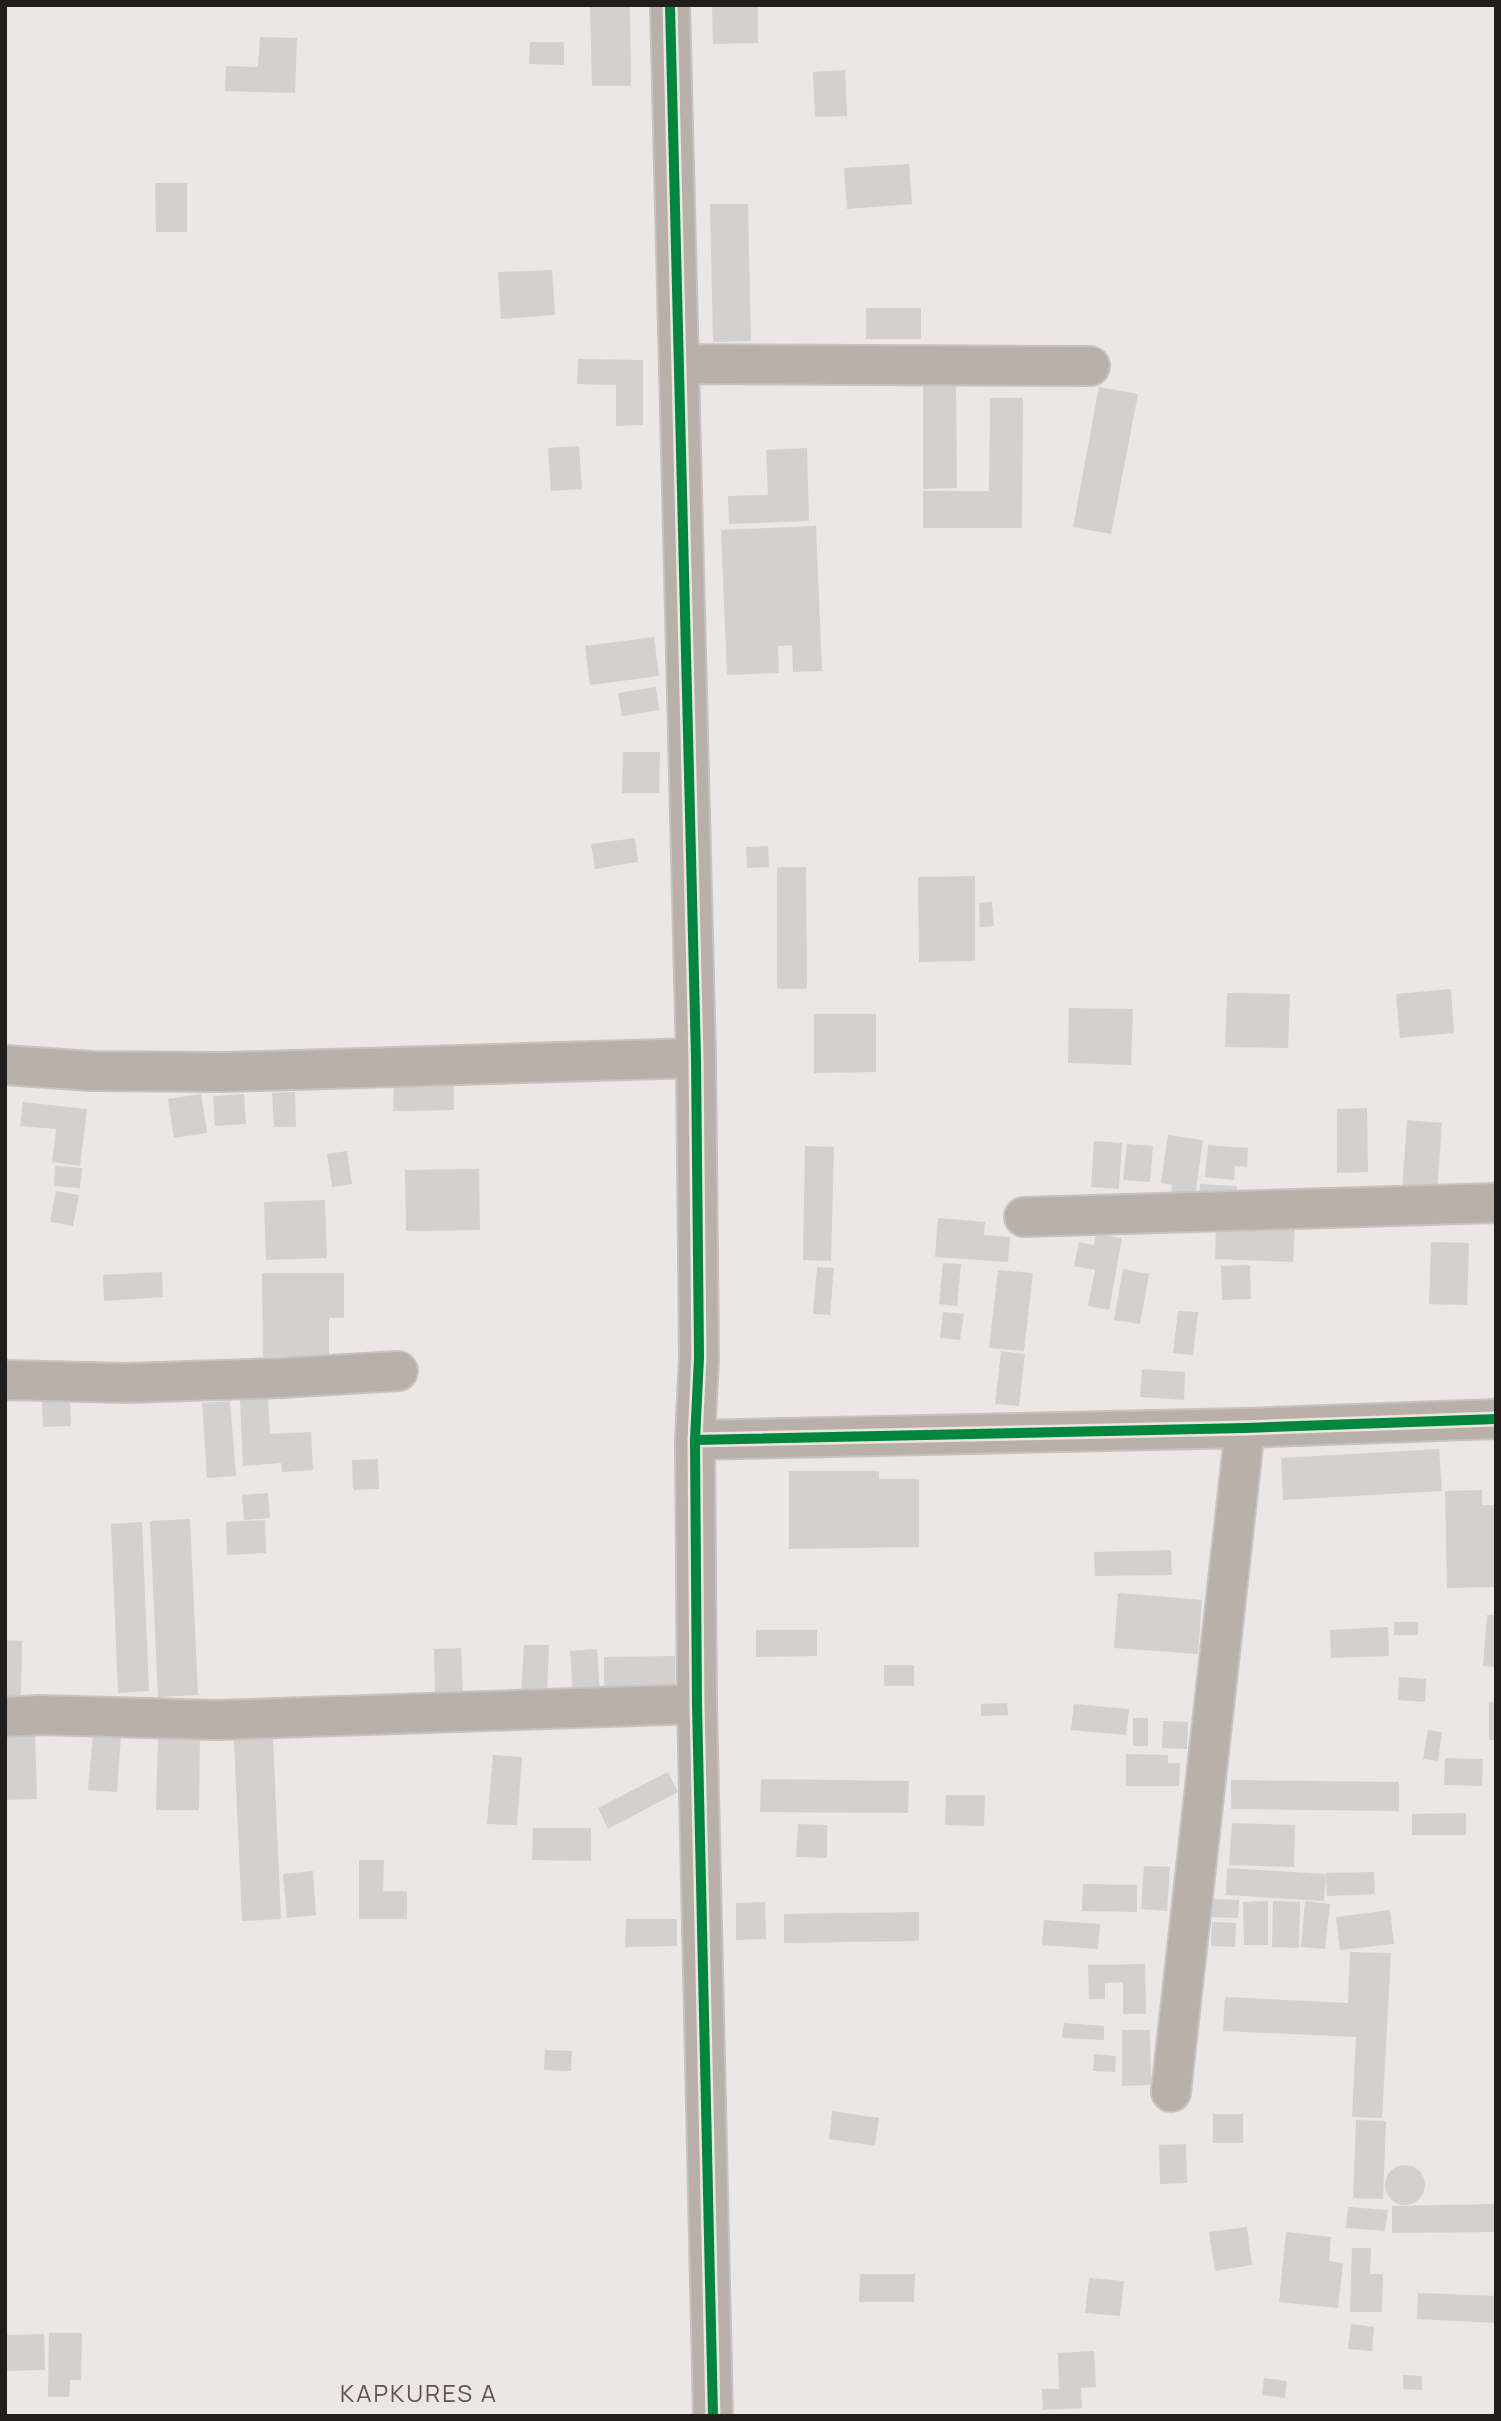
<svg xmlns="http://www.w3.org/2000/svg" width="1501" height="2421" viewBox="0 0 1501 2421" font-family="Manrope,sans-serif">
<rect width="100%" height="100%" fill="#ece6e5"/>
<path fill="#d4d0ce" d="M 590,5 L 630,5 L 631,86 L 592,86 Z
M 712,5 L 758,5 L 758,43 L 713,44 Z
M 260,37 L 297,38 L 295,93 L 225,91 L 226,66 L 258,67 Z
M 530,42 L 564,42 L 564,65 L 529,64 Z
M 845,70 L 847,116 L 815,117 L 813,72 Z
M 909,164 L 912,204 L 847,209 L 844,168 Z
M 155,183 L 187,183 L 187,232 L 156,232 Z
M 710,204 L 748,204 L 751,341 L 713,342 Z
M 552,270 L 555,315 L 501,319 L 498,272 Z
M 866,308 L 921,308 L 921,339 L 866,339 Z
M 578,359 L 643,360 L 643,425 L 616,426 L 616,385 L 577,384 Z
M 923,386 L 956,386 L 957,488 L 923,489 Z
M 1099,387 L 1138,394 L 1111,534 L 1073,527 Z
M 990,398 L 1023,398 L 1022,528 L 923,528 L 923,491 L 989,491 Z
M 579,446 L 582,489 L 551,491 L 548,448 Z
M 807,448 L 809,521 L 729,524 L 728,496 L 768,495 L 766,450 Z
M 816,526 L 822,671 L 793,672 L 792,645 L 778,646 L 779,673 L 727,675 L 721,530 Z
M 654,637 L 659,676 L 590,685 L 585,646 Z
M 656,687 L 659,710 L 622,716 L 618,693 Z
M 623,752 L 660,752 L 659,793 L 622,793 Z
M 635,838 L 638,862 L 595,869 L 591,844 Z
M 768,846 L 769,867 L 747,868 L 746,847 Z
M 777,867 L 806,867 L 807,989 L 777,989 Z
M 975,876 L 975,961 L 919,962 L 918,877 Z
M 992,902 L 994,926 L 980,927 L 979,903 Z
M 1451,989 L 1454,1033 L 1400,1038 L 1396,994 Z
M 1227,993 L 1290,994 L 1288,1048 L 1225,1047 Z
M 1069,1008 L 1133,1009 L 1131,1065 L 1068,1063 Z
M 814,1014 L 876,1014 L 876,1072 L 814,1073 Z
M 454,1079 L 454,1110 L 393,1111 L 394,1080 Z
M 295,1092 L 296,1127 L 274,1127 L 272,1093 Z
M 201,1094 L 207,1133 L 174,1138 L 168,1099 Z
M 244,1094 L 246,1124 L 215,1126 L 213,1096 Z
M 23,1102 L 87,1109 L 80,1166 L 52,1162 L 56,1129 L 20,1126 Z
M 1367,1108 L 1368,1172 L 1337,1173 L 1337,1109 Z
M 1407,1120 L 1442,1123 L 1437,1193 L 1402,1190 Z
M 1168,1135 L 1203,1140 L 1194,1204 L 1170,1201 L 1172,1185 L 1161,1183 Z
M 1094,1141 L 1122,1143 L 1119,1189 L 1091,1187 Z
M 1127,1144 L 1153,1146 L 1150,1182 L 1123,1180 Z
M 1208,1145 L 1248,1148 L 1247,1167 L 1235,1166 L 1234,1180 L 1205,1177 Z
M 805,1146 L 834,1147 L 831,1261 L 803,1260 Z
M 347,1151 L 352,1184 L 332,1187 L 327,1154 Z
M 55,1166 L 82,1168 L 80,1188 L 54,1186 Z
M 479,1169 L 480,1230 L 406,1231 L 405,1170 Z
M 1200,1184 L 1237,1186 L 1236,1205 L 1198,1204 Z
M 56,1191 L 79,1195 L 73,1226 L 50,1222 Z
M 325,1200 L 327,1258 L 266,1260 L 264,1202 Z
M 938,1218 L 985,1222 L 984,1235 L 1010,1237 L 1008,1262 L 935,1257 Z
M 1216,1225 L 1295,1228 L 1293,1262 L 1215,1259 Z
M 1096,1234 L 1122,1238 L 1109,1310 L 1088,1306 L 1095,1270 L 1074,1266 L 1079,1242 L 1094,1245 Z
M 1431,1242 L 1469,1243 L 1467,1305 L 1429,1304 Z
M 943,1263 L 961,1264 L 957,1306 L 939,1304 Z
M 1250,1265 L 1251,1299 L 1222,1300 L 1221,1266 Z
M 817,1267 L 834,1268 L 830,1315 L 813,1314 Z
M 1123,1269 L 1149,1274 L 1140,1324 L 1114,1320 Z
M 998,1270 L 1033,1273 L 1024,1351 L 989,1348 Z
M 162,1272 L 163,1297 L 104,1301 L 103,1275 Z
M 262,1273 L 344,1273 L 344,1318 L 329,1318 L 329,1356 L 263,1357 Z
M 1178,1311 L 1198,1312 L 1193,1355 L 1173,1353 Z
M 943,1312 L 964,1314 L 960,1340 L 940,1338 Z
M 1001,1351 L 1025,1354 L 1019,1406 L 995,1404 Z
M 1142,1369 L 1185,1372 L 1184,1400 L 1140,1397 Z
M 268,1398 L 270,1434 L 311,1432 L 313,1470 L 282,1472 L 281,1463 L 243,1466 L 240,1400 Z
M 42,1401 L 70,1401 L 71,1426 L 43,1427 Z
M 230,1401 L 236,1476 L 207,1478 L 202,1403 Z
M 1439,1449 L 1442,1491 L 1283,1500 L 1281,1458 Z
M 378,1459 L 379,1489 L 353,1490 L 352,1460 Z
M 789,1471 L 879,1471 L 879,1479 L 919,1479 L 919,1547 L 789,1549 Z
M 1482,1490 L 1482,1505 L 1496,1505 L 1495,1587 L 1447,1588 L 1445,1491 Z
M 268,1493 L 270,1518 L 244,1520 L 242,1495 Z
M 190,1519 L 198,1695 L 158,1697 L 150,1521 Z
M 265,1520 L 266,1553 L 227,1555 L 226,1522 Z
M 142,1522 L 149,1691 L 118,1693 L 111,1524 Z
M 1171,1550 L 1172,1575 L 1095,1576 L 1094,1552 Z
M 1118,1593 L 1202,1600 L 1198,1654 L 1114,1648 Z
M 1487,1615 L 1496,1615 L 1496,1667 L 1483,1666 Z
M 1394,1622 L 1418,1622 L 1418,1635 L 1394,1635 Z
M 1388,1627 L 1389,1656 L 1331,1658 L 1330,1630 Z
M 756,1630 L 817,1630 L 817,1656 L 756,1657 Z
M 5,1640 L 22,1641 L 21,1699 L 5,1698 Z
M 524,1645 L 549,1645 L 547,1693 L 521,1692 Z
M 461,1648 L 463,1694 L 435,1695 L 434,1649 Z
M 597,1649 L 600,1694 L 573,1696 L 570,1651 Z
M 675,1656 L 675,1693 L 604,1694 L 604,1657 Z
M 884,1665 L 914,1665 L 914,1686 L 884,1686 Z
M 1399,1677 L 1426,1679 L 1425,1702 L 1398,1700 Z
M 1489,1702 L 1496,1702 L 1496,1740 L 1489,1740 Z
M 1007,1703 L 1008,1715 L 981,1716 L 981,1704 Z
M 1074,1704 L 1129,1709 L 1126,1735 L 1071,1730 Z
M 1133,1718 L 1148,1718 L 1148,1746 L 1133,1746 Z
M 1163,1721 L 1188,1722 L 1187,1749 L 1162,1748 Z
M 1428,1730 L 1442,1732 L 1438,1761 L 1423,1759 Z
M 35,1735 L 37,1799 L 5,1800 L 5,1737 Z
M 93,1735 L 121,1736 L 117,1792 L 88,1790 Z
M 158,1737 L 200,1737 L 199,1810 L 156,1810 Z
M 273,1738 L 281,1919 L 242,1921 L 234,1740 Z
M 1126,1754 L 1168,1755 L 1168,1763 L 1180,1763 L 1179,1786 L 1126,1786 Z
M 493,1755 L 522,1757 L 517,1825 L 487,1824 Z
M 1445,1758 L 1483,1759 L 1482,1786 L 1444,1785 Z
M 668,1772 L 678,1792 L 608,1829 L 598,1808 Z
M 761,1779 L 909,1781 L 908,1813 L 760,1812 Z
M 1231,1780 L 1399,1782 L 1399,1811 L 1231,1809 Z
M 946,1795 L 985,1795 L 984,1826 L 945,1825 Z
M 1466,1813 L 1466,1835 L 1412,1835 L 1412,1814 Z
M 1232,1823 L 1295,1825 L 1294,1867 L 1229,1865 Z
M 798,1824 L 827,1825 L 827,1858 L 796,1857 Z
M 533,1828 L 591,1828 L 591,1861 L 532,1860 Z
M 359,1860 L 384,1860 L 383,1891 L 407,1891 L 407,1919 L 359,1919 Z
M 1144,1866 L 1170,1867 L 1167,1911 L 1141,1909 Z
M 1227,1868 L 1326,1874 L 1324,1901 L 1226,1895 Z
M 313,1871 L 316,1915 L 287,1918 L 283,1874 Z
M 1374,1872 L 1375,1894 L 1327,1896 L 1326,1873 Z
M 1083,1884 L 1137,1885 L 1137,1912 L 1082,1911 Z
M 1212,1899 L 1239,1900 L 1238,1918 L 1211,1917 Z
M 1268,1901 L 1268,1945 L 1244,1945 L 1243,1902 Z
M 1273,1901 L 1300,1902 L 1299,1948 L 1272,1947 Z
M 1305,1901 L 1330,1904 L 1325,1949 L 1301,1947 Z
M 765,1902 L 766,1939 L 736,1940 L 736,1903 Z
M 1390,1910 L 1394,1944 L 1340,1950 L 1336,1917 Z
M 919,1912 L 919,1941 L 784,1943 L 784,1914 Z
M 626,1919 L 677,1919 L 677,1946 L 625,1947 Z
M 1044,1920 L 1100,1924 L 1098,1949 L 1042,1945 Z
M 1212,1922 L 1236,1923 L 1235,1947 L 1211,1946 Z
M 1350,1952 L 1391,1953 L 1382,2118 L 1352,2117 L 1356,2037 L 1223,2031 L 1225,1997 L 1348,2003 Z
M 1145,1964 L 1146,2014 L 1123,2014 L 1123,1982 L 1105,1983 L 1105,1999 L 1089,1999 L 1088,1965 Z
M 1064,2023 L 1104,2026 L 1104,2040 L 1062,2038 Z
M 1122,2030 L 1150,2030 L 1151,2085 L 1122,2086 Z
M 545,2050 L 572,2051 L 571,2071 L 544,2070 Z
M 1094,2054 L 1116,2056 L 1115,2072 L 1093,2071 Z
M 832,2111 L 879,2118 L 875,2146 L 829,2139 Z
M 1213,2114 L 1243,2114 L 1243,2143 L 1213,2143 Z
M 1356,2120 L 1386,2121 L 1383,2199 L 1353,2198 Z
M 1186,2144 L 1187,2183 L 1160,2184 L 1159,2145 Z
M1385 2185a20 20 0 1 1 40 0a20 20 0 1 1-40 0Z
M 1494,2204 L 1495,2232 L 1392,2233 L 1392,2206 Z
M 1348,2207 L 1388,2210 L 1385,2231 L 1346,2228 Z
M 1247,2227 L 1252,2265 L 1215,2271 L 1209,2232 Z
M 1286,2232 L 1331,2237 L 1329,2261 L 1343,2263 L 1338,2308 L 1279,2302 Z
M 1352,2248 L 1371,2248 L 1370,2274 L 1383,2274 L 1382,2312 L 1350,2312 Z
M 860,2274 L 915,2274 L 914,2302 L 859,2302 Z
M 1089,2278 L 1124,2281 L 1120,2316 L 1085,2313 Z
M 1418,2293 L 1496,2296 L 1496,2323 L 1417,2319 Z
M 1351,2324 L 1374,2327 L 1372,2351 L 1348,2349 Z
M 49,2333 L 82,2333 L 81,2380 L 70,2380 L 69,2397 L 48,2397 Z
M 44,2334 L 45,2370 L 5,2371 L 5,2335 Z
M 1094,2351 L 1096,2387 L 1081,2388 L 1082,2408 L 1043,2410 L 1042,2389 L 1059,2389 L 1058,2353 Z
M 1403,2375 L 1422,2376 L 1422,2390 L 1403,2389 Z
M 1264,2378 L 1287,2381 L 1285,2398 L 1262,2395 Z"/>
<g fill="none" stroke-linecap="round" stroke-linejoin="round">
<g stroke="#c7c3c2" stroke-width="42">
<path id="street" d="M 670,5 L 696,1058 L 699,1357 L 695,1440 L 697,1704 L 713,2416
M 680,364 L 1090,366
M 5,1065 L 92,1071 L 226,1072 L 696,1058
M 1024,1217 L 1496,1203
M 5,1380 L 127,1383 L 281,1378 L 398,1371
M 695,1440 L 1245,1428 L 1496,1419
M 5,1717 L 40,1715 L 217,1720 L 697,1704
M 1171,2092 L 1245,1428"/>
</g>
<use href="#street" stroke="#b8b0a9" stroke-width="38"/>
<g stroke="#efe5e2" stroke-width="15">
<path id="cycleway" d="M 670,5 L 696,1058 L 699,1357 L 695,1440 L 697,1704 L 713,2416
M 695,1440 L 1245,1428 L 1496,1419"/>
</g>
<use href="#cycleway" stroke="#00873e" stroke-width="10"/>
</g>
<g text-anchor="middle" dominant-baseline="central" stroke-width="5" stroke-linejoin="round" paint-order="stroke">
<g font-size="24" letter-spacing="2" fill="#5b5350" stroke="#efe5e2">
<text x="419" y="2392">KAPKURES A</text>
</g>
</g>
<rect width="1501" height="2421" fill="none" stroke="#211d1c" stroke-width="14"/>
</svg>
